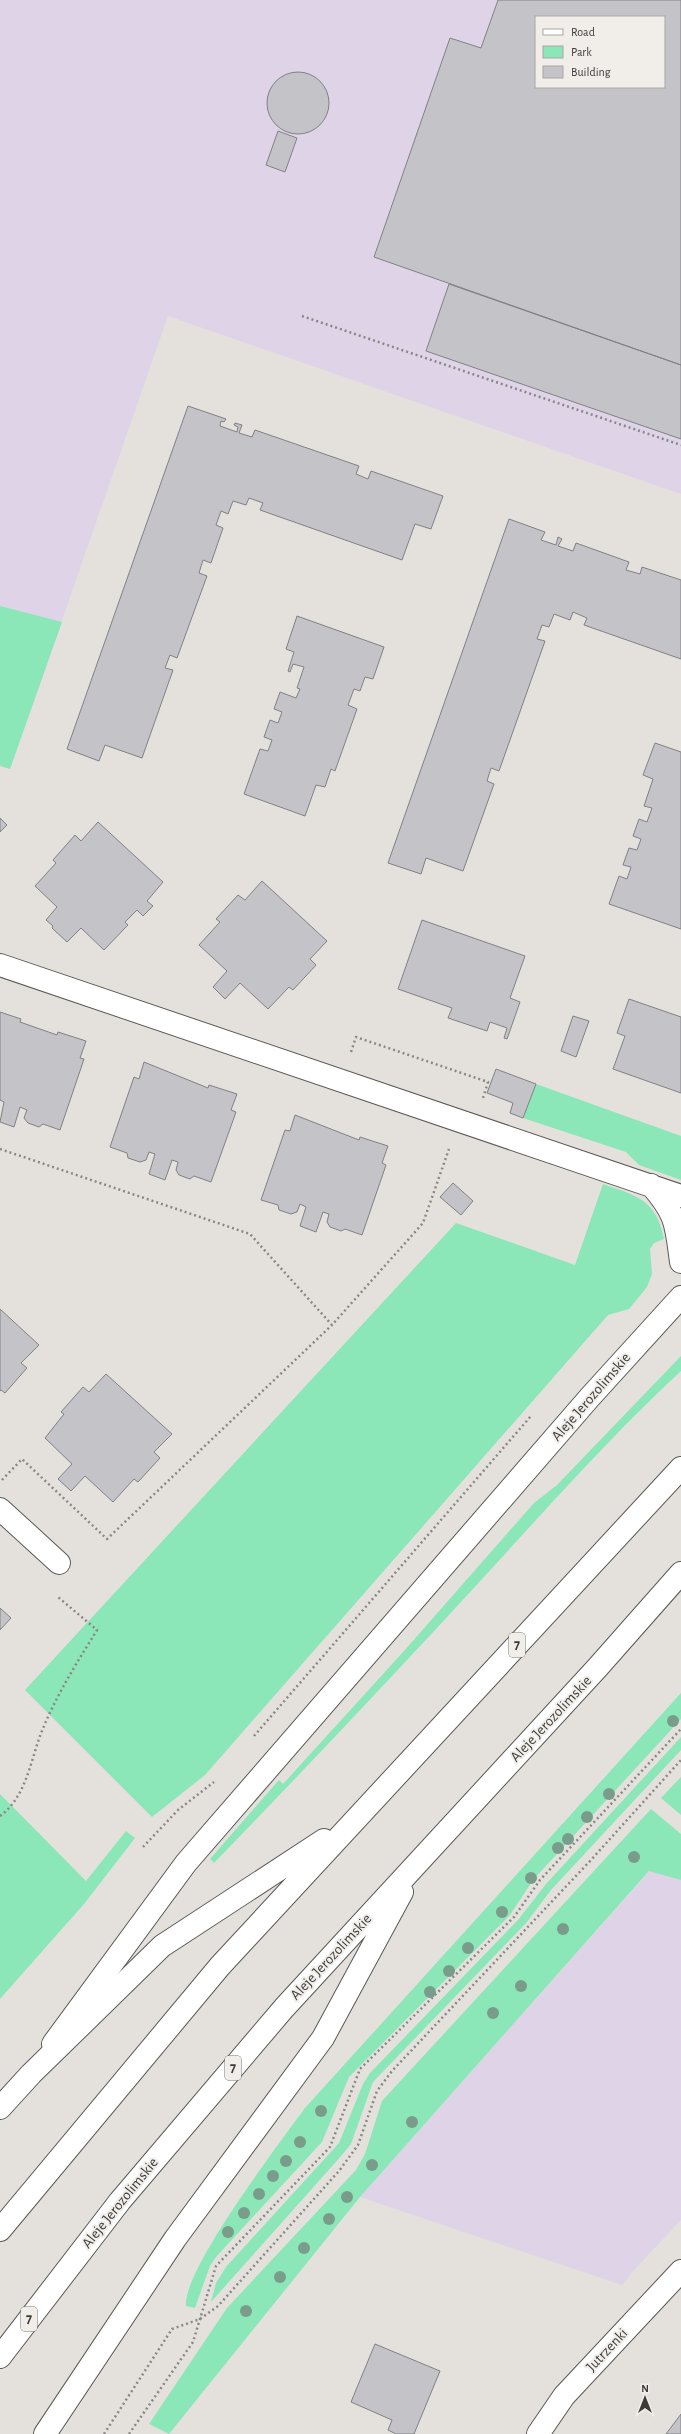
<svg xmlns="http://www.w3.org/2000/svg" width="681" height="2434" viewBox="0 0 681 2434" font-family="'Alegreya Sans',sans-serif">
<rect width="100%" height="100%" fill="#e4e1dd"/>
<path fill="#ded3e7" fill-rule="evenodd" d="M 0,0 L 681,0 L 681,494 L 168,316 L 10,769 L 0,766 ZM 536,17 L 664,17 L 664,87 L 536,87 Z
M 681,1836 L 681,2220 L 632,2272 L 622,2285 L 360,2197 Z"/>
<path fill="#8be6b8" d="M 0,606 L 62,622 L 10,769 L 0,766 Z
M 536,1084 L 681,1136 L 681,1180 L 639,1165 L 626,1152 L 523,1118 Z
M 603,1184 C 637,1196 656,1199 664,1239 L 654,1243 L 650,1249 L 652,1274 L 647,1287 L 629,1309 L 608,1315 L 205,1775 L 152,1817 L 25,1690 L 456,1223 L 575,1265 Z
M 681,1356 L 681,1371 C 611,1436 548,1507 483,1578 C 395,1674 305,1769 214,1863 L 210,1859 L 279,1780 L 283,1784 L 404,1651 L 534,1503 L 557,1485 Z
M 681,1693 L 681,1719 L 533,1880 L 510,1915 L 349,2077 L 322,2142 L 216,2257 L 210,2266 L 195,2308 L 186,2306 C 182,2271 281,2141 305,2108 Z
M 681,1737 L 681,1750 L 551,1890 L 527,1922 L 373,2082 L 351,2144 L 342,2155 L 211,2302 L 216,2283 L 226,2267 L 339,2143 L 363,2084 L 370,2073 L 518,1920 L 546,1884 Z
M 681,1777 L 681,1815 L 661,1798 Z
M 0,1794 L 86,1881 L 126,1831 L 135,1838 L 84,1904 L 0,1999 Z
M 651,1809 L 681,1834 L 681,1880 L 649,1871 L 360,2197 L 169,2434 L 149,2424 L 227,2308 L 356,2170 L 365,2154 L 382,2101 Z"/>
<path fill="#c4c3c8" stroke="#818185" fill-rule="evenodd" d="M 498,0 L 681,0 L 681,365 L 374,257 L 450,38 L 481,48 ZM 536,17 L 664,17 L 664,87 L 536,87 Z
M267 103a31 31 0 1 1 62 0a31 31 0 1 1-62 0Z
M 278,131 L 297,138 L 285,172 L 266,165 Z
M 449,284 L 681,365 L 681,439 L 426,351 Z
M 188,406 L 226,419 L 224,422 L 221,421 L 220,426 L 237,432 L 238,427 L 234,425 L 235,423 L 242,425 L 239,433 L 252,437 L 255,430 L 359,466 L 356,474 L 368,479 L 371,471 L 443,496 L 431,529 L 415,524 L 402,560 L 260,510 L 263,503 L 249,498 L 246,505 L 233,501 L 228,514 L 221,511 L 216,525 L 223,528 L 211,563 L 203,560 L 199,573 L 207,576 L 177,658 L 170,655 L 165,668 L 173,670 L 142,758 L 105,745 L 99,761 L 67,749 Z
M 509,519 L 545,532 L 541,540 L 556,545 L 558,537 L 562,539 L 558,546 L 573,551 L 576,543 L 629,562 L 626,570 L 640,574 L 642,567 L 681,580 L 681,659 L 584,625 L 587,618 L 573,612 L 570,620 L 554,614 L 549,627 L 542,625 L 537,639 L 545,641 L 499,771 L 491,768 L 487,781 L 494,784 L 463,871 L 426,858 L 421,874 L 388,863 Z
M 297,616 L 384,647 L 373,679 L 365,677 L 360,691 L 354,689 L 348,705 L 357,709 L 335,771 L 331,769 L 325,787 L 316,785 L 305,816 L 244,794 L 260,749 L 268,751 L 272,740 L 264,737 L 270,720 L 278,723 L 282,712 L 274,709 L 280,692 L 296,698 L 300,689 L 297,688 L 304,667 L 293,664 L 290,672 L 288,671 L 294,652 L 286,649 Z
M 655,743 L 681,752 L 681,929 L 609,904 L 619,876 L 627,879 L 631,867 L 623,865 L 629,848 L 637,850 L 641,839 L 633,836 L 639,819 L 647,822 L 652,808 L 644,806 L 653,779 L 643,775 Z
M 0,818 L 7,825 L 0,832 Z
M 98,822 L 163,882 L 147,901 L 153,906 L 143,916 L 137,910 L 125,922 L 128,925 L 125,928 L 104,950 L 81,928 L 67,942 L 52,928 L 53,926 L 46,920 L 57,907 L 35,886 L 56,863 L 53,860 L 75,835 L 81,841 Z
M 262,881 L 327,941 L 310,959 L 316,965 L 293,990 L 289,987 L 268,1009 L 240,983 L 225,999 L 213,987 L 227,971 L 199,945 L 220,922 L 216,919 L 238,895 L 245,900 Z
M 422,920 L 525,956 L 510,998 L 520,1002 L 507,1039 L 504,1038 L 507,1028 L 490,1022 L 487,1031 L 448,1018 L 452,1008 L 398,989 Z
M 629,999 L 681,1017 L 681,1093 L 613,1069 L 625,1036 L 617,1033 Z
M 0,1012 L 21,1019 L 20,1022 L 57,1035 L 58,1032 L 86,1041 L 80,1058 L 84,1059 L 60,1130 L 43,1124 L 39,1127 L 28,1123 L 24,1118 L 27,1110 L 20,1107 L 14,1127 L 0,1122 L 4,1102 L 0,1100 Z
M 573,1016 L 589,1021 L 576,1057 L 561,1051 Z
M 144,1062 L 208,1088 L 209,1085 L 237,1094 L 231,1110 L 236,1112 L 211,1182 L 194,1176 L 190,1179 L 179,1175 L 176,1170 L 178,1162 L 172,1160 L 165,1180 L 149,1174 L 155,1154 L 149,1152 L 146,1160 L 140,1162 L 128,1158 L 127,1153 L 110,1147 L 134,1077 L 139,1079 Z
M 496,1069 L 536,1084 L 523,1118 L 510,1113 L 513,1103 L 487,1093 Z
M 295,1115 L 359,1140 L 360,1137 L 388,1146 L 382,1163 L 386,1165 L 362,1235 L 345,1229 L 341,1231 L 330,1227 L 327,1222 L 329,1214 L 323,1212 L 316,1232 L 300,1226 L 306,1207 L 300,1204 L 297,1212 L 291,1214 L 279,1210 L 278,1205 L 261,1200 L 285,1130 L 290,1131 Z
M 453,1183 L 473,1201 L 461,1215 L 440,1197 Z
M 0,1309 L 39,1345 L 21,1363 L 27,1368 L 5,1393 L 1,1390 L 0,1391 Z
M 106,1374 L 172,1434 L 154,1452 L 160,1458 L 138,1482 L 134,1479 L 113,1502 L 85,1476 L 71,1491 L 58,1479 L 72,1464 L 45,1438 L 64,1414 L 61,1412 L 83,1387 L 89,1392 Z
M 0,1608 L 11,1618 L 0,1630 Z
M 375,2344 L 440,2371 L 414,2434 L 396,2434 L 388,2430 L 392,2420 L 351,2402 Z
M 681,2414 L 681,2434 L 666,2434 Z"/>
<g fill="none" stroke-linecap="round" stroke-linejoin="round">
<g stroke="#5b5955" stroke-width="24">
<path id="minor" d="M 0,965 L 681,1196
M 651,1185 C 677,1215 676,1224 681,1262
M 0,1509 L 59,1563
M 53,2044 L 186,1863 L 590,1397 L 681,1297
M 538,2434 L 564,2396 L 681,2271"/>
</g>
<g stroke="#5b5955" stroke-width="24">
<path id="primary" d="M 0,2108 L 31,2074 L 162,1946 L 324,1840
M 0,2230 L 220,1966 L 681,1468
M 0,2357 L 120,2201 L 284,2008 L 598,1667 L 681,1573
M 45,2434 L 175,2239 L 323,2038 L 402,1892"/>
</g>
<path stroke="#8a8886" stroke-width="2.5" stroke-dasharray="2 3" stroke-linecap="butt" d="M 302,316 L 681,445
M 351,1052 L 356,1037 L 488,1082 L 483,1098
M 0,1149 L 250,1234 L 332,1325 L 423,1223 L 449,1149
M 2,1480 L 22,1459 L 107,1539 L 332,1325
M 254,1736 L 531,1416
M 0,1816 C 25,1798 30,1764 40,1736 C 54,1699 76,1664 97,1630 L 58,1597
M 143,1847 L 178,1810 L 214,1782
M 104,2434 L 172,2329 L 200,2319 L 218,2306 L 339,2171 L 358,2145 L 377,2091 L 392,2071 L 591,1860 L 681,1760
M 129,2434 L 193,2342 L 216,2266 L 330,2147 L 360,2069 L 514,1917 L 540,1880 L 681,1729"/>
<use href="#minor" stroke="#fff" stroke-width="22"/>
<use href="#primary" stroke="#fff" stroke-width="22"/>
</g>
<g fill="#799d8a">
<circle cx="673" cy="1721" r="6"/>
<circle cx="609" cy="1794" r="6"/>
<circle cx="587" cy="1817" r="6"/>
<circle cx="568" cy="1839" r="6"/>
<circle cx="558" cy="1848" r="6"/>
<circle cx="634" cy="1857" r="6"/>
<circle cx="531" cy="1878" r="6"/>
<circle cx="502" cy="1912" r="6"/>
<circle cx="563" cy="1929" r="6"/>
<circle cx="468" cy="1948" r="6"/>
<circle cx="449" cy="1971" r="6"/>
<circle cx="521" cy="1986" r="6"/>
<circle cx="430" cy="1992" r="6"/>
<circle cx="493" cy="2013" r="6"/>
<circle cx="321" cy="2111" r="6"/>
<circle cx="412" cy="2122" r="6"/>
<circle cx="300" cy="2142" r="6"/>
<circle cx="286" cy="2161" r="6"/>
<circle cx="372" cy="2165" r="6"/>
<circle cx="273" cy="2176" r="6"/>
<circle cx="259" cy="2194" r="6"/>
<circle cx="347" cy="2197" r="6"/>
<circle cx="244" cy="2213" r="6"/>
<circle cx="329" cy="2219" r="6"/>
<circle cx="228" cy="2232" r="6"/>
<circle cx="304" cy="2248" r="6"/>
<circle cx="280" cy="2277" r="6"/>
<circle cx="246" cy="2311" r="6"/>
</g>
<g text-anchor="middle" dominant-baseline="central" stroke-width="4" stroke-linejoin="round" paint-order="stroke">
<g fill="#f1eeea" stroke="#72716f" stroke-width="1">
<rect x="509" y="1633" width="16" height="24" rx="3"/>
<rect x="225" y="2056" width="16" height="24" rx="3"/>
<rect x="21" y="2307" width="16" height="24" rx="3"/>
</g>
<g font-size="14" font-weight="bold" fill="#3c3b3a">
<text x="517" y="1645">7</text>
<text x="233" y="2068">7</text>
<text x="29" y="2319">7</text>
</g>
<g font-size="15" fill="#3c3b3a" stroke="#f1eeea">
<text transform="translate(591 1397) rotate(-49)">Aleje Jerozolimskie</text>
<text transform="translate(551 1719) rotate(-47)">Aleje Jerozolimskie</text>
<text transform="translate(331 1957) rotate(-47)">Aleje Jerozolimskie</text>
<text transform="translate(120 2203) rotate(-51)">Aleje Jerozolimskie</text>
<text transform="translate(607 2350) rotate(-47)">Jutrzenki</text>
</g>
</g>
<rect x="535" y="16" width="130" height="72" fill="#f1eeea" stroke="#a9a6a4"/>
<rect x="543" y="29" width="20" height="6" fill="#ffffff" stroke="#a9a6a4"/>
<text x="571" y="36" font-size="12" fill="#3c3b3a">Road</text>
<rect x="543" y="46" width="20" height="12" fill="#8be6b8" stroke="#a9a6a4"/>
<text x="571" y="56" font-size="12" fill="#3c3b3a">Park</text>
<rect x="543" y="66" width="20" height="12" fill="#c4c3c8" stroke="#a9a6a4"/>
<text x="571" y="76" font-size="12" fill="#3c3b3a">Building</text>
<g transform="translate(645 2398)" stroke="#f1eeea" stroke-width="3" paint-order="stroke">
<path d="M0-3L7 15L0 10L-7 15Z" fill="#3c3b3a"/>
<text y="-6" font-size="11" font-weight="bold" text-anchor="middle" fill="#3c3b3a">N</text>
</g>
</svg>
